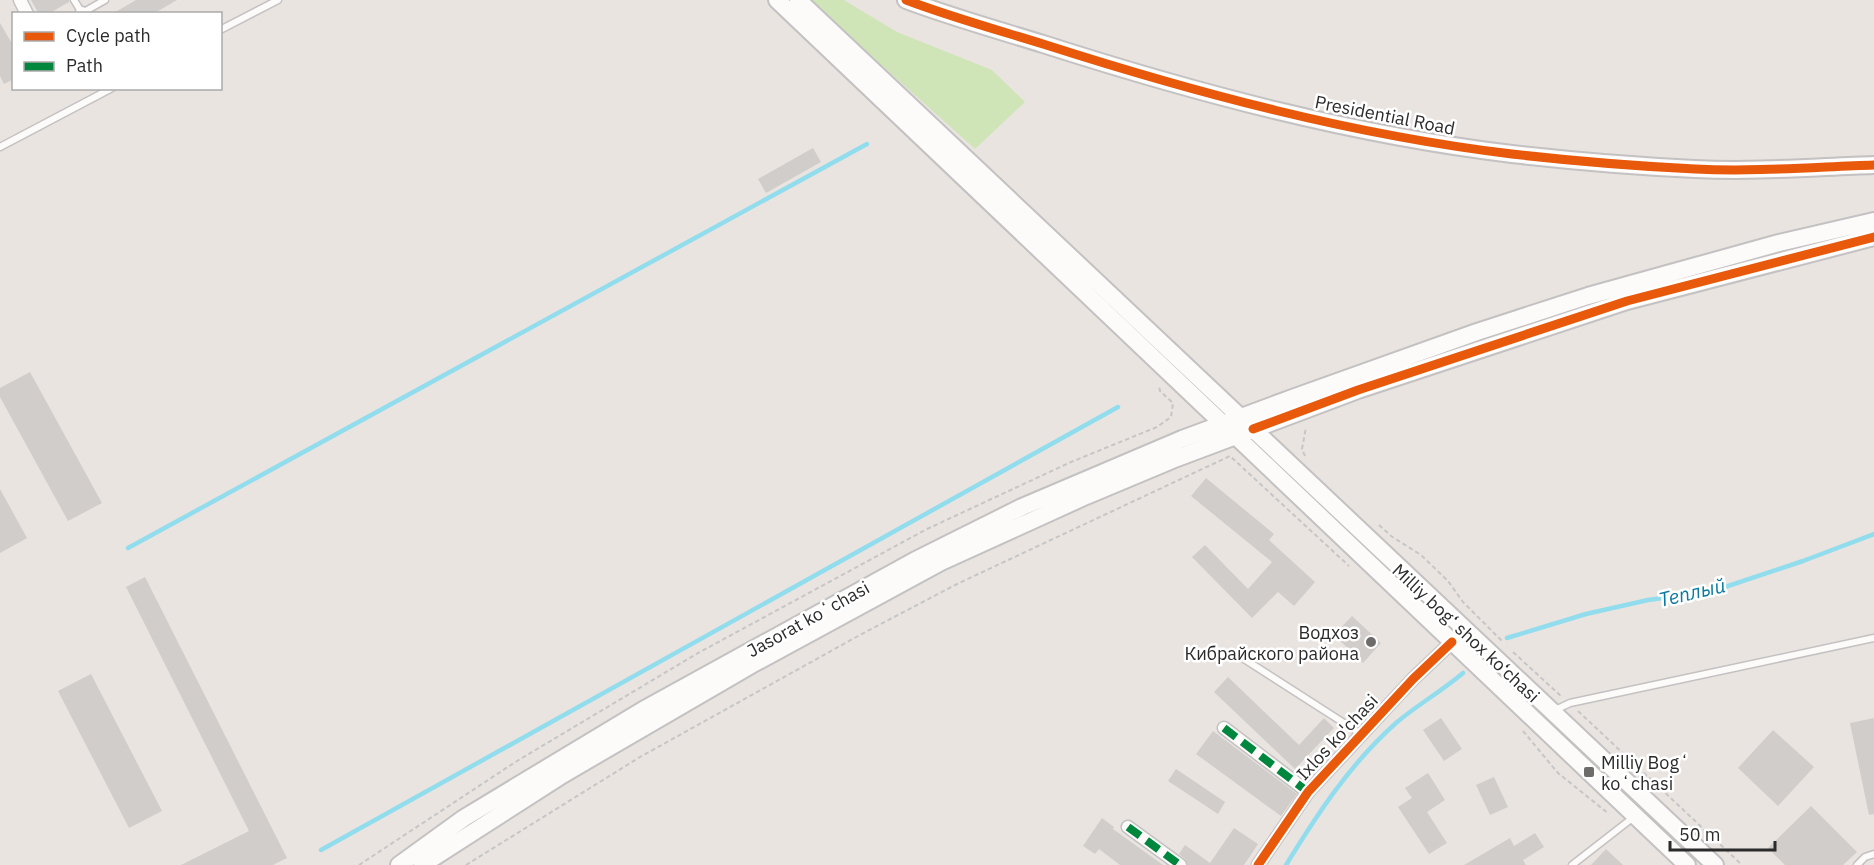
<svg xmlns="http://www.w3.org/2000/svg" width="1874" height="865" viewBox="0 0 1874 865" font-family="'IBM Plex Sans',sans-serif">
<rect width="100%" height="100%" fill="#e9e4e0"/>
<path fill="#cfe5b8" d="M 809,0 L 844,0 L 897,32 L 992,70 L 1025,102 L 975,149 Z"/>
<g fill="none" stroke-linecap="round" stroke-linejoin="round">
<path stroke="#92dded" stroke-width="4.5" d="M 128,548 L 867,144
M 1507,638 L 1586,614 L 1648,600 L 1713,591 L 1803,561 L 1874,534
M 321,850 L 1118,407
M 1286,865 C 1318,813 1350,764 1396,723 C 1417,705 1442,691 1463,673"/>
</g>
<path fill="#d0cdca" d="M 31,0 L 69,0 L 69,2 L 48,14 L 39,14 Z
M 136,0 L 177,0 L 153,14 L 112,14 Z
M 0,23 L 14,47 L 14,79 L 4,84 L 0,76 Z
M 813,148 L 821,162 L 766,193 L 758,179 Z
M 30,372 L 102,503 L 68,521 L 0,397 L 0,388 Z
M 1206,478 L 1274,534 L 1269,540 L 1315,582 L 1294,606 L 1278,592 L 1252,618 L 1192,557 L 1205,545 L 1248,589 L 1272,562 L 1191,496 Z
M 0,489 L 27,538 L 0,553 Z
M 145,577 L 287,858 L 273,865 L 181,865 L 249,831 L 126,587 Z
M 1352,616 L 1381,643 L 1363,663 L 1334,635 Z
M 91,674 L 162,811 L 129,828 L 58,691 Z
M 1228,677 L 1299,745 L 1324,718 L 1334,728 L 1295,769 L 1214,692 Z
M 1441,718 L 1462,749 L 1444,761 L 1423,730 Z
M 1874,718 L 1874,814 L 1869,815 L 1850,723 Z
M 1773,730 L 1814,767 L 1778,806 L 1738,768 Z
M 1213,731 L 1297,794 L 1281,816 L 1196,754 Z
M 1176,769 L 1225,802 L 1218,814 L 1168,781 Z
M 1428,773 L 1445,800 L 1427,812 L 1447,843 L 1429,854 L 1398,807 L 1412,798 L 1405,788 Z
M 1494,777 L 1508,807 L 1490,815 L 1476,785 Z
M 1811,806 L 1857,852 L 1843,865 L 1785,865 L 1768,848 Z
M 1102,818 L 1114,827 L 1113,829 L 1163,865 L 1120,865 L 1099,849 L 1095,854 L 1083,846 Z
M 1234,828 L 1258,844 L 1244,865 L 1188,865 L 1185,859 L 1179,854 L 1185,845 L 1210,863 Z
M 1535,833 L 1544,847 L 1523,860 L 1526,865 L 1464,865 L 1510,838 L 1514,846 Z
M 1606,849 L 1623,865 L 1591,865 Z"/>
<g fill="none" stroke-linecap="round" stroke-linejoin="round">
<g stroke="#c3c1c2" stroke-width="9">
<path id="lane" d="M 74,0 L 82,13 L 105,0
M 220,30 L 278,0
M 0,147 L 112,88
M 1241,657 L 1361,734
M 1553,711 L 1570,703 L 1874,638
M 1572,865 L 1635,816
M 1857,865 L 1865,857 L 1874,854"/>
</g>
<g stroke="#c3c1c2" stroke-width="15">
<path id="street" d="M 20,0 L 27,14
M 81,14 L 82,13
M 1224,728 L 1308,792
M 1128,827 L 1180,865
M 1258,865 L 1308,792 L 1413,679 L 1452,642"/>
</g>
<g stroke="#c3c1c2" stroke-width="20">
<path id="secondary" d="M 777,0 L 1687,865
M 798,0 L 1715,865
M 906,0 C 951,17 998,30 1043,44 C 1196,93 1353,135 1512,154 C 1573,161 1634,166 1695,169 C 1755,172 1815,167 1874,165
M 399,865 L 464,818 L 643,710 L 914,561 L 1022,507 L 1182,439 L 1295,397 L 1477,332 L 1588,296 L 1696,266 L 1779,243 L 1874,221
M 422,865 L 562,775 L 751,665 L 941,562 L 1086,496 L 1172,460 L 1358,390 L 1627,301 L 1874,237"/>
</g>
<path stroke="#c6c6c6" stroke-width="2" stroke-dasharray="4.5 3" stroke-linecap="butt" d="M 1305,456 L 1302,449 L 1306,427
M 1379,525 L 1391,536 L 1421,555 L 1448,581 L 1463,602 L 1503,642
M 1513,652 L 1562,697
M 1578,711 L 1742,865
M 1523,731 L 1558,773 L 1609,814
M 359,865 L 517,761 L 698,653 L 927,529 L 1071,462 L 1157,427 L 1171,417 L 1173,403 L 1160,391 L 1159,386
M 466,865 L 640,757 L 858,636 L 957,584 L 1230,456 L 1349,566"/>
<use href="#lane" stroke="#fcfbfa" stroke-width="6"/>
<use href="#street" stroke="#fcfbfa" stroke-width="12"/>
<use href="#secondary" stroke="#fcfbfa" stroke-width="16"/>
<path stroke="#00873e" stroke-width="8" stroke-dasharray="15 8" stroke-linecap="butt" d="M 1224,728 L 1308,792
M 1128,827 L 1180,865"/>
<g stroke="#fff" stroke-width="13">
<path id="cycleway" d="M 906,0 C 951,17 998,30 1043,44 C 1196,93 1353,135 1512,154 C 1573,161 1634,166 1695,169 C 1755,172 1815,167 1874,165
M 1253,429 L 1358,390 L 1627,301 L 1874,237
M 1258,865 L 1308,792 L 1413,679 L 1452,642"/>
</g>
<use href="#cycleway" stroke="#e8590c" stroke-width="9"/>
</g>
<g fill="#6e6c6a" stroke="#fff" stroke-width="2">
<circle cx="1371" cy="642" r="6"/>
<rect x="1583" y="766" width="12" height="12" rx="3"/>
</g>
<g text-anchor="middle" dominant-baseline="central" stroke-width="5" stroke-linejoin="round" paint-order="stroke">
<g font-size="18" fill="#2b2b2b" stroke="#fff">
<text transform="translate(1385 115) rotate(11)">Presidential Road</text>
<text transform="translate(808 619) rotate(-29)">Jasorat koʻchasi</text>
<text transform="translate(1466 633) rotate(43)">Milliy bog‘ shox ko‘chasi</text>
<text transform="translate(1337 737) rotate(-47)">Ixlos ko'chasi</text>
</g>
<g font-size="18" fill="#2b2b2b" stroke="#fff" text-anchor="end">
<text x="1359" y="632">Водхоз<tspan x="1359" dy="21">Кибрайского района</tspan></text>
<text x="1601" y="762" text-anchor="start">Milliy Bogʻ<tspan x="1601" dy="21">koʻchasi</tspan></text>
</g>
<g font-size="20" font-style="italic" fill="#0a79a0" stroke="#fff">
<text transform="translate(1692 592) rotate(-13)">Теплый</text>
</g>
</g>
<rect x="12" y="12" width="210" height="78" fill="#ffffff" stroke="#aaaaaa" stroke-width="1.5"/>
<rect x="24" y="32" width="30" height="9" fill="#e8590c" stroke="#aaaaaa" stroke-width="1.5"/>
<text x="66" y="42" font-size="18" fill="#2b2b2b">Cycle path</text>
<rect x="24" y="62" width="30" height="9" fill="#00873e" stroke="#aaaaaa" stroke-width="1.5"/>
<text x="66" y="72" font-size="18" fill="#2b2b2b">Path</text>
<path d="M1670 841v9h105v-9" fill="none" stroke="#2b2b2b" stroke-width="3"/>
<text x="1679" y="841" font-size="18" fill="#2b2b2b" stroke="#ffffff" stroke-width="4.5" paint-order="stroke">50 m</text>
</svg>
